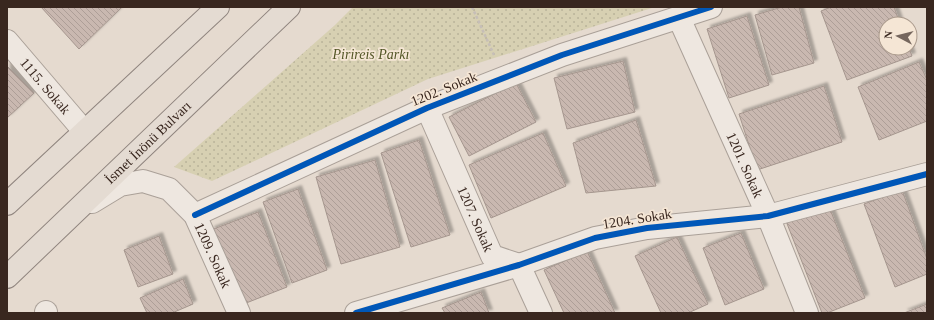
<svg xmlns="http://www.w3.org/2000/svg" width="934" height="320" viewBox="0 0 934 320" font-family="'Times New Roman',serif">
<defs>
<pattern id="park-dots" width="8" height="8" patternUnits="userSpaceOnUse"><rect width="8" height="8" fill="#d7d0b2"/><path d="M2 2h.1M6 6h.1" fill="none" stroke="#b9b399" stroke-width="1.8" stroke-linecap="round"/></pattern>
<pattern id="building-back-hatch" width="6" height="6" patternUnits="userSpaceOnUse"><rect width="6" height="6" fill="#c9b8b0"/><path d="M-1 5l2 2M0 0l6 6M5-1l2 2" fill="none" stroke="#ad9e97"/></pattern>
<filter id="shadow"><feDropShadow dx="3.5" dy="-3.5" stdDeviation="1" flood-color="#0004"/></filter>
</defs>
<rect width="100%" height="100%" fill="#e5dacf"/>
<path fill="url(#park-dots)" d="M 353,7 L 655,7 L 428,79 L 212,181 L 174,167 L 335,25 Z"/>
<path fill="url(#building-back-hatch)" stroke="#a5968e" filter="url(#shadow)" d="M 41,7 L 122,7 L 79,49 Z
M 782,7 L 799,7 L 814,63 L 772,75 L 755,15 Z
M 831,7 L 894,7 L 900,24 L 886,24 L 886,48 L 909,48 L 912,56 L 847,80 L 821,11 Z
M 747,16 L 769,85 L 729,98 L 707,29 Z
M 623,61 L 635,112 L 567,129 L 554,78 Z
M 919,62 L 927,80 L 927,121 L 879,140 L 858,87 Z
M 7,66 L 34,93 L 7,118 Z
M 516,83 L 536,122 L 469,156 L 449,117 Z
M 824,86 L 842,142 L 757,170 L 739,114 Z
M 636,120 L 656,186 L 586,193 L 573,143 Z
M 543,133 L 566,186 L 491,218 L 469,165 Z
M 419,140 L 450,235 L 411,247 L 381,153 Z
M 375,160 L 400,247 L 341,264 L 316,177 Z
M 298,189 L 327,270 L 292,283 L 263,202 Z
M 902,190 L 927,259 L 927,274 L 895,287 L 864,204 Z
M 828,204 L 865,298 L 827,313 L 822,313 L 786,221 Z
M 258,212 L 287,287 L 241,305 L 211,230 Z
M 741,233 L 764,289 L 725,305 L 703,248 Z
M 159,236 L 173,274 L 138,287 L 124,250 Z
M 677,237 L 708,304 L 688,313 L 661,313 L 635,256 Z
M 587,251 L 615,313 L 564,313 L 544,270 Z
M 183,279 L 193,304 L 172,313 L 147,313 L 140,298 Z
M 481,292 L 489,313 L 445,313 L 442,308 Z
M 927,304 L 927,313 L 904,313 Z"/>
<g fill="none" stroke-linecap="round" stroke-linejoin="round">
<g stroke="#aaa098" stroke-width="24">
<g id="street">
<path id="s1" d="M 679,18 L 768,216 L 807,313"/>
<path id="s2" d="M 7,41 L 84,131"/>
<path id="s3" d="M 427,108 L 492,256 L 519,265 L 541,313"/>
<path id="s4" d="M 92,202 L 120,185 L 143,181 L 169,189 L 195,215 L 239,313"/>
<path d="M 195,215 L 427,108 L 562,55 L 711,7"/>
<path d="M 46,312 L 46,313"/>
<path d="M 356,313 L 519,265 L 595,238 L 647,228 L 768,216 L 927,174"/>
</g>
</g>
<g stroke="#90857f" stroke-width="24">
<g id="primary">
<path d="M 7,204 L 218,7"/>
<path id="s5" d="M 7,277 L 289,7"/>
</g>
</g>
<path stroke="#c6beb7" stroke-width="2.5" stroke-dasharray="3 2" stroke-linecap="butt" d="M 472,7 L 494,55"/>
<use href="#street" stroke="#eee7e0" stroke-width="22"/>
<use href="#primary" stroke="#e4dbd2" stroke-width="22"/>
<g stroke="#f5e6d5" stroke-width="8">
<path id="cycleway" d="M 195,215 L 427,108 L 562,55 L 711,7
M 356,313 L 519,265 L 595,238 L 647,228 L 768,216 L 927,174"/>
</g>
<use href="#cycleway" stroke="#0057b8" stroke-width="6"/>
</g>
<g text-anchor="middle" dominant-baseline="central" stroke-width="3.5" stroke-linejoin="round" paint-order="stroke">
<g font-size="14" font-style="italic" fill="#535626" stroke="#f5e6d5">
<text x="371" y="54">Pirireis Parkı</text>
</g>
<g font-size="14" fill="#39271f" stroke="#f5e6d5">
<text stroke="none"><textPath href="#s2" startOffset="59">1115. Sokak</textPath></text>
<text transform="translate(444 89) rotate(-22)">1202. Sokak</text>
<text stroke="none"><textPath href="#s5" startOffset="195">İsmet İnönü Bulvarı</textPath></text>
<text stroke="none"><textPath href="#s1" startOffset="161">1201. Sokak</textPath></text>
<text stroke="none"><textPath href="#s3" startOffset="121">1207. Sokak</textPath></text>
<text transform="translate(637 219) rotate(-9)">1204. Sokak</text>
<text stroke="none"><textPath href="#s4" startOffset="164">1209. Sokak</textPath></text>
</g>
</g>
<rect width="934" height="320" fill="none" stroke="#39271f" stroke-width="16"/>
<g transform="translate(898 36) rotate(277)"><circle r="19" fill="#f5e6d5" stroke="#aa9a8c"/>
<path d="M0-3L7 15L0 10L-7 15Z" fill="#75665d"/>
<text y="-6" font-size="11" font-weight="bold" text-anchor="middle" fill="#39271f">N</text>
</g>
</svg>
